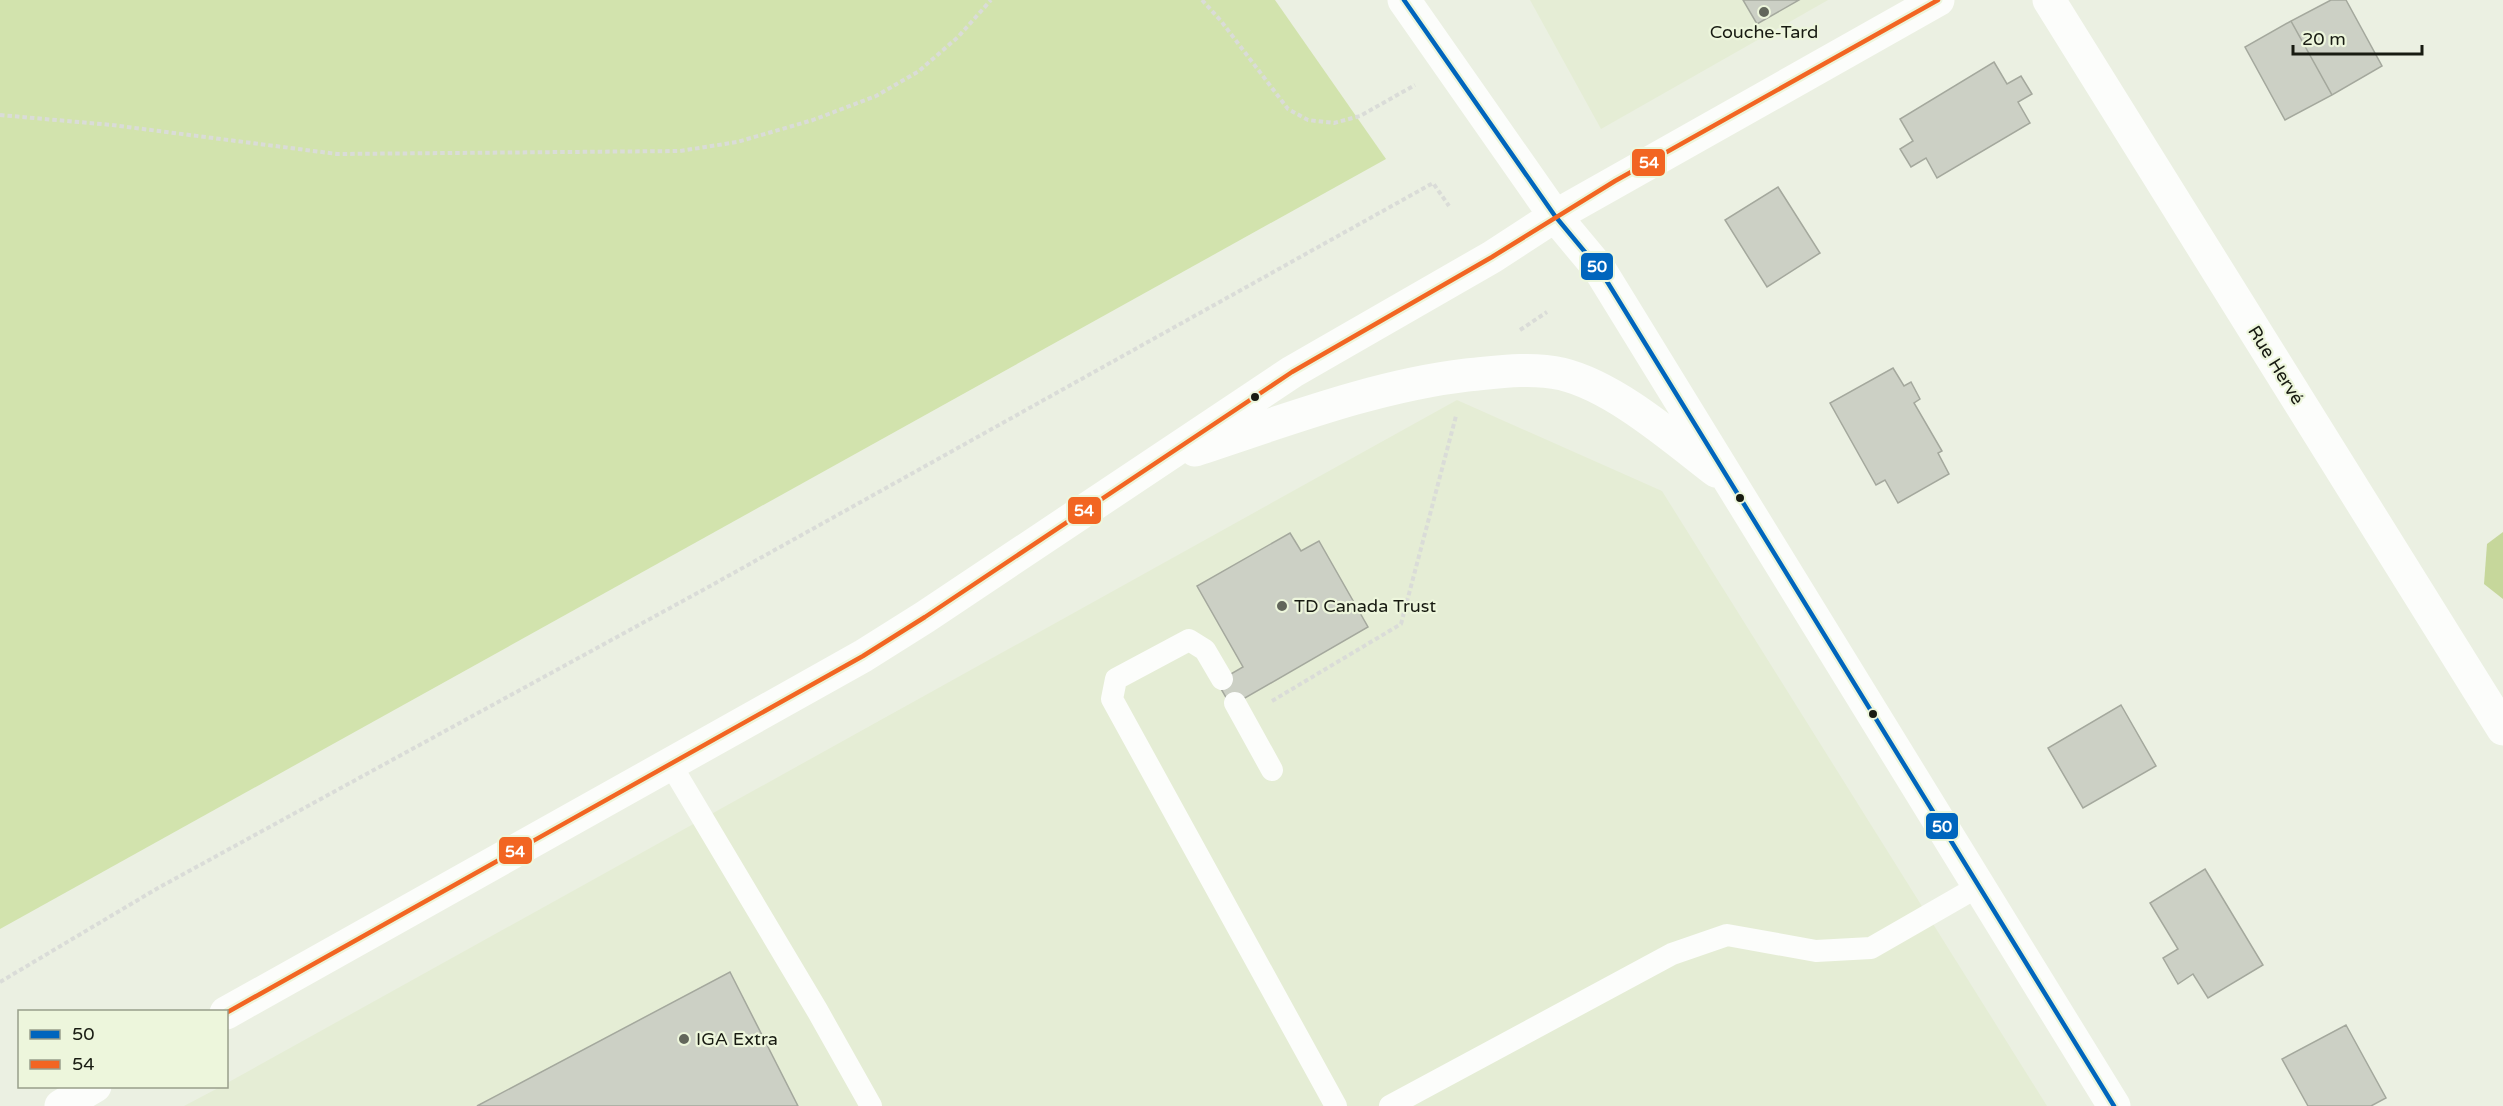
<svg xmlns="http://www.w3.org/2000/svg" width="2503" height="1106" viewBox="0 0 2503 1106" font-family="'Varela Round',sans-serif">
<rect width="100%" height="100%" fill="#ebf0e2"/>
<path fill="#e5edd5" d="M 1530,0 L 1828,0 L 1601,129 Z
M 1457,400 L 1662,491 L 2047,1106 L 184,1106 L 220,1087 L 226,1086 L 227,1083 Z"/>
<path fill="#d2e3ad" d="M 0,0 L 1275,0 L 1386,159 L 0,929 Z"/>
<path fill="#c6d79b" d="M 2503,532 L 2503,599 L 2484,584 L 2487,544 Z"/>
<path fill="#ccd0c5" stroke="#a4a89d" stroke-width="1.5" d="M 1743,0 L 1799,0 L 1757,24 Z
M 2331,0 L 2346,0 L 2382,66 L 2332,95 L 2291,21 Z
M 2291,21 L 2332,95 L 2285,120 L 2245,47 Z
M 1994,62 L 2007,84 L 2021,76 L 2032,94 L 2018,102 L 2030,123 L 1937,178 L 1926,158 L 1911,167 L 1900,149 L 1913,141 L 1900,119 Z
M 1778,187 L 1820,253 L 1767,287 L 1725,220 Z
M 1893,368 L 1904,386 L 1911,382 L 1920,399 L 1914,403 L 1942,451 L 1938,453 L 1949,474 L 1898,503 L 1885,480 L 1876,485 L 1830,403 Z
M 1290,533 L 1301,551 L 1319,541 L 1368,627 L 1231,706 L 1217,682 L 1243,667 L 1197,586 Z
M 2121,705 L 2156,766 L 2083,808 L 2048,748 Z
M 2205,869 L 2263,965 L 2208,998 L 2193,974 L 2178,984 L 2163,958 L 2178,949 L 2150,903 Z
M 730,972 L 798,1106 L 477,1106 Z
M 2346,1025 L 2386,1098 L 2371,1106 L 2308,1106 L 2282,1059 Z"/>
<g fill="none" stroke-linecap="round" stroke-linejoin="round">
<path stroke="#dadcd8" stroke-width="4" stroke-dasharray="4.5 3" stroke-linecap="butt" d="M 1202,0 L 1221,21 L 1288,109 L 1308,120 L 1334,123 L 1360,116 L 1415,85
M 0,115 L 112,125 L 337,154 L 680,151 L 737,142 L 813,120 L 876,96 L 919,71 L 958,37 L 991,0
M 1520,330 L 1547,312
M 1272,701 L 1401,624 L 1456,416
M 0,982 L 158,888 L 712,585 L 1433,183 L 1449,206"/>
<path stroke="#fcfdfb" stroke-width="22" d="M 1222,679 L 1205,650 L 1189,640 L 1116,679 L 1112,699 L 1336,1106
M 1235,703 L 1272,770
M 671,765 L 817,1010 L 871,1106
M 1390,1106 L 1672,954 L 1727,935 L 1816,951 L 1871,948 L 1979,886"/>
<path stroke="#fcfdfb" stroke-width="33" d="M 2049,0 L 2503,729
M 1555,216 L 1938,0"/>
<path stroke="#fcfdfb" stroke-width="33" d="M 1404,0 L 1555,216 L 1600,270 L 2114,1106
M 1195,450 C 1284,421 1374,386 1467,375 C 1498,372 1531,367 1562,374 C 1615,387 1673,438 1716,471
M 226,1013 L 863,656 L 925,617 L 1292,372 L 1492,257 L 1555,216
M 61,1106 L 95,1086"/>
<g stroke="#edf6dc" stroke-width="9">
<path id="bus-1" d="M 1404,0 L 1555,216 L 1600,270 L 2114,1106"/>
</g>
<g stroke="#edf6dc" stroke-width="9">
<path id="bus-2" d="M 226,1013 L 863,656 L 925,617 L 1292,372 L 1492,257 L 1615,181 L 1938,0"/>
</g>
<use href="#bus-1" stroke="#0065bd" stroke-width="4.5"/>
<use href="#bus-2" stroke="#f26522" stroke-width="4.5"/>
</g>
<g fill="#62665b" stroke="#edf6dc" stroke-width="2">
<circle cx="1764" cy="12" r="6"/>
<circle cx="1282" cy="606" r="6"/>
<circle cx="684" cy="1039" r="6"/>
</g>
<g fill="#181b12" stroke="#edf6dc" stroke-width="2">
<circle cx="1255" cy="397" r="5"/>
<circle cx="1740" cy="498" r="5"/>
<circle cx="1873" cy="714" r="5"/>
</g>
<g text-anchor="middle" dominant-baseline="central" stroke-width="4.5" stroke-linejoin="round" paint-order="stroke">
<g font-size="18" fill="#181b12" stroke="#edf6dc" text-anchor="start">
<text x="1764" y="32" text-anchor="middle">Couche-Tard</text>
<text x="1294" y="606">TD Canada Trust</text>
<text x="696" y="1039">IGA Extra</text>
</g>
<g font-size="18" fill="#181b12" stroke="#edf6dc">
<text transform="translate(2276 365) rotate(58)">Rue Hervé</text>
</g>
</g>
<g stroke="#edf6dc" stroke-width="2">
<rect x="1631" y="148" width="35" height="29" rx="6" fill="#f26522"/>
<rect x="1580" y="252" width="34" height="29" rx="6" fill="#0065bd"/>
<rect x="1067" y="496" width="35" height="29" rx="6" fill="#f26522"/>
<rect x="1925" y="812" width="34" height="28" rx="6" fill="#0065bd"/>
<rect x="498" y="836" width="35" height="29" rx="6" fill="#f26522"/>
</g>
<g font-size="16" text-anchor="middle" font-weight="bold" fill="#fff">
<text x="1649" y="168">54</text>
<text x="1597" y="272">50</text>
<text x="1084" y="516">54</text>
<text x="1942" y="832">50</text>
<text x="515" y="857">54</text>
</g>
<rect x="18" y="1010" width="210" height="78" fill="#edf6dc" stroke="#989e8b" stroke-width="1.5"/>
<rect x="30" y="1030" width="30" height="9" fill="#0065bd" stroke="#989e8b" stroke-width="1.5"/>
<text x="72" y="1040" font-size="18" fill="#181b12">50</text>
<rect x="30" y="1060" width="30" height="9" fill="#f26522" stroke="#989e8b" stroke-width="1.5"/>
<text x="72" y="1070" font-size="18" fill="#181b12">54</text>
<path d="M2293 45v9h129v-9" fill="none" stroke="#181b12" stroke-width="3"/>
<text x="2302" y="45" font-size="18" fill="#181b12" stroke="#edf6dc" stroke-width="4.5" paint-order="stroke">20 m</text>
</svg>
